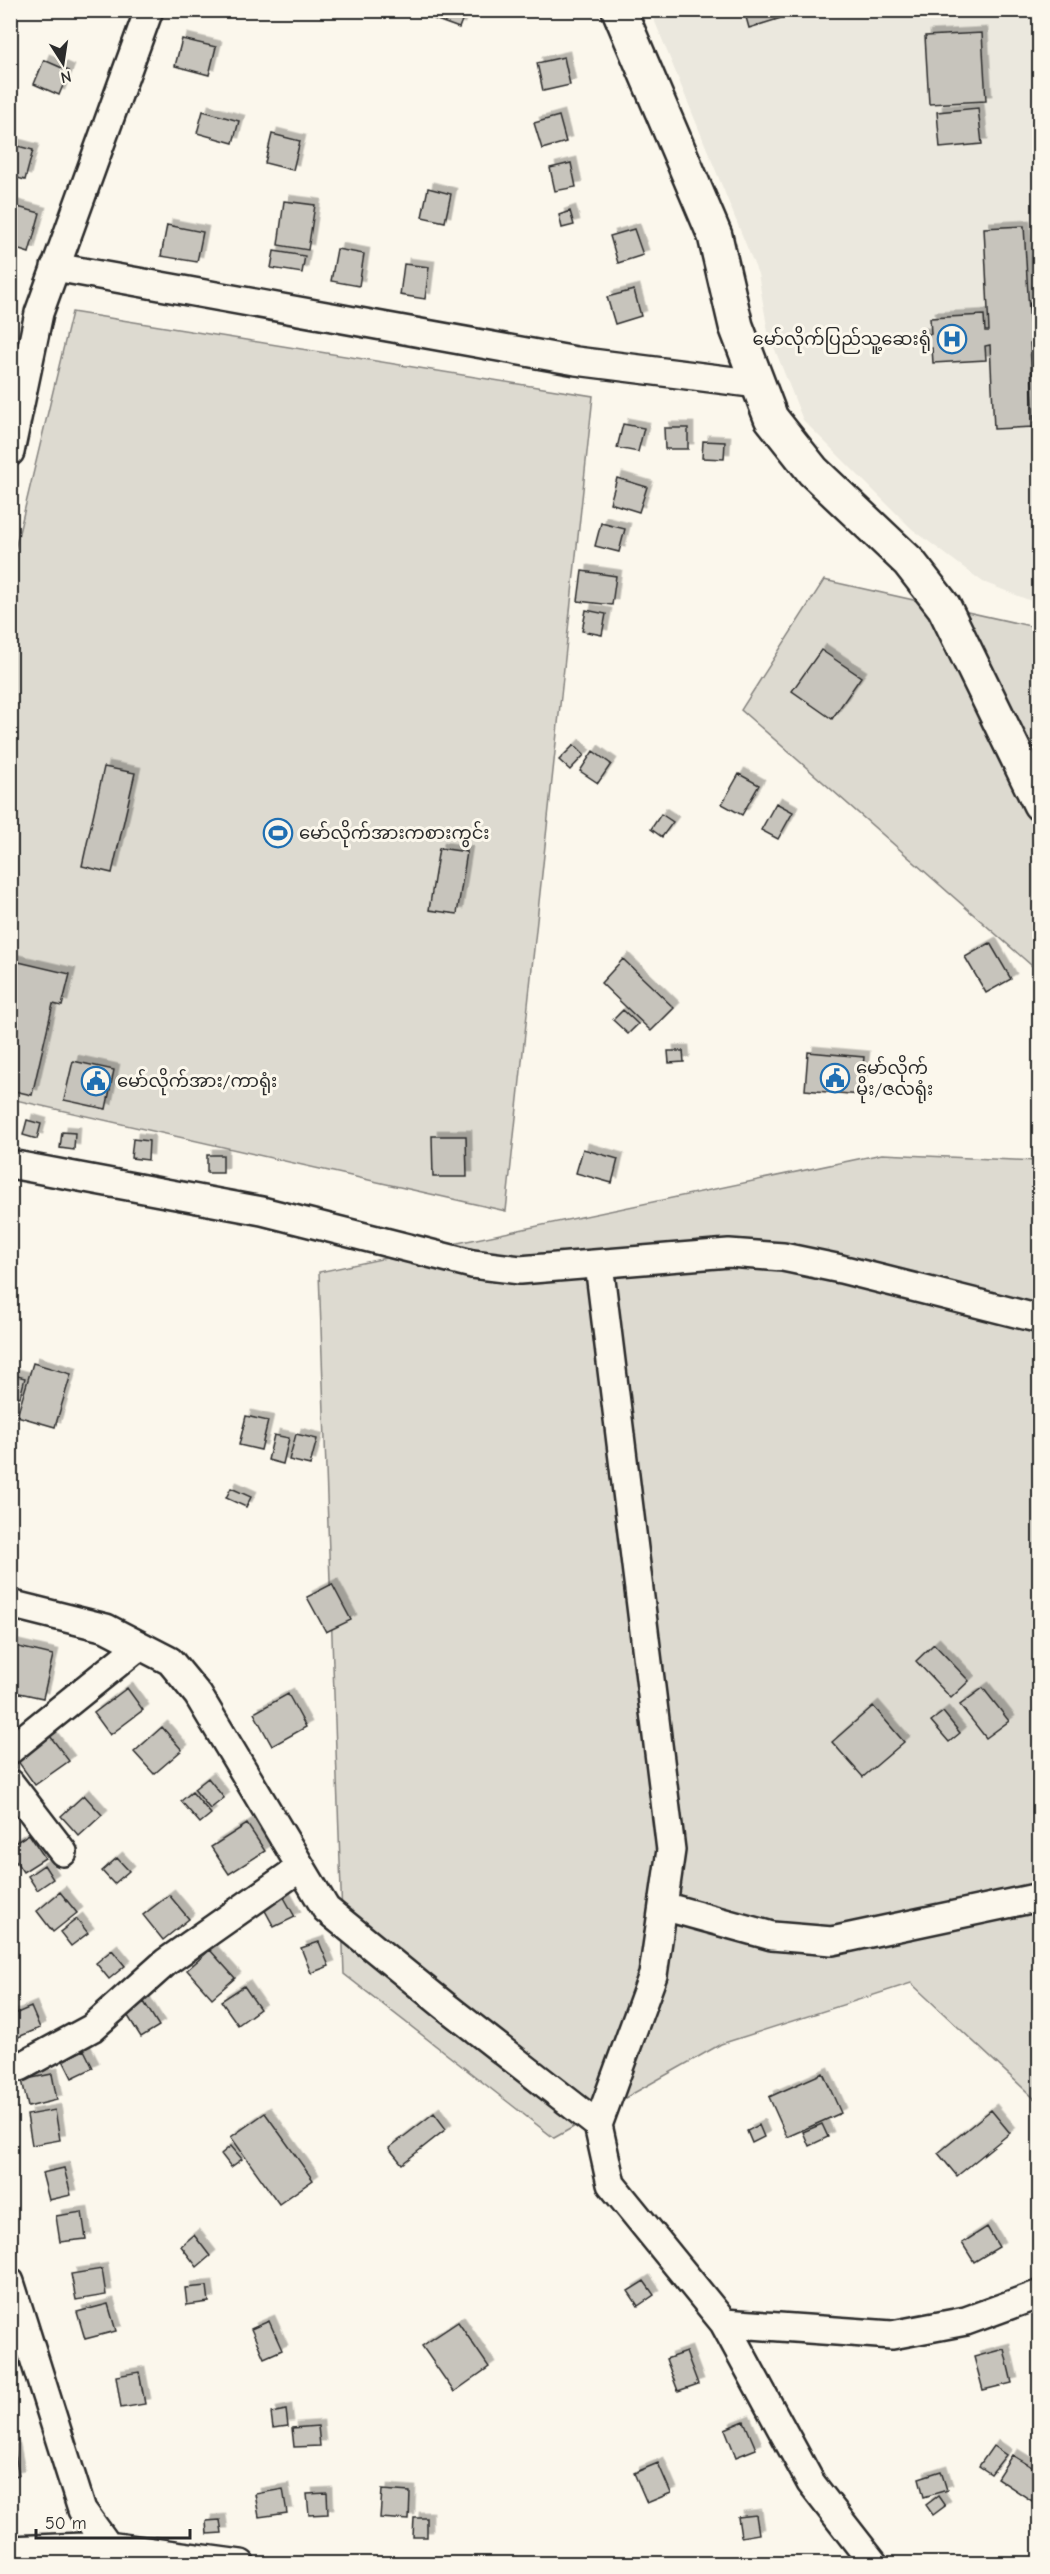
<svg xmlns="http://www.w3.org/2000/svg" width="1050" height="2574" viewBox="0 0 1050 2574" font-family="'Comic Neue','Noto Sans Myanmar',sans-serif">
<defs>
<filter id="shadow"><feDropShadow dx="5.5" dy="-5.5" stdDeviation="0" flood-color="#0004"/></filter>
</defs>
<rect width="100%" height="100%" fill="#fbf7ec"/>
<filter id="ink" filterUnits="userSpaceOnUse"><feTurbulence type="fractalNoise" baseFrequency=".0167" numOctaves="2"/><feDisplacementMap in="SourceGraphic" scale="12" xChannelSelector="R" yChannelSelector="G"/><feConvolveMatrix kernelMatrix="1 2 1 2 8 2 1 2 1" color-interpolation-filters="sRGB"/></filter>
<g filter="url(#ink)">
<path fill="#ebe8de" d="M 653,10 L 1039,11 L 1039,604 L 983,582 L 912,529 L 803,420 L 768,332 L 758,274 L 651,12 Z"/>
<path fill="#dddad0" stroke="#84827e" stroke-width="1.5" d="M 72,312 L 593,396 L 506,1211 L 11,1099 L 11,566 Z
M 824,580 L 1039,628 L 1039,972 L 741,710 Z
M 882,1154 L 1039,1161 L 1039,2103 L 911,1983 L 721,2044 L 554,2138 L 344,1974 L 319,1272 Z"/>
<path fill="#c7c4bc" stroke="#2b2b2b" stroke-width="1.5" filter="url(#shadow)" d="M 429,10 L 466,10 L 459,28 L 426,16 Z
M 744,10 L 793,10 L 794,14 L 749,28 Z
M 982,33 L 986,101 L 929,104 L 925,36 Z
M 182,39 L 216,47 L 209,75 L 175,66 Z
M 564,57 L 570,85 L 543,91 L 537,63 Z
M 44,60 L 69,71 L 59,95 L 34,84 Z
M 978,108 L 982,144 L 940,148 L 937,112 Z
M 203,111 L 239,121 L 233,143 L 197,133 Z
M 559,116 L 566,142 L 542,149 L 534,123 Z
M 272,134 L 300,141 L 293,170 L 265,163 Z
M 10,144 L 33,150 L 25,180 L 10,176 Z
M 571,163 L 576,187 L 555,191 L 550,168 Z
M 428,188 L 451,194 L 445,222 L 422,217 Z
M 284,201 L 315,205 L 308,250 L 278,245 Z
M 10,205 L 40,213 L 29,253 L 10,247 Z
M 570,211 L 574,225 L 562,228 L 559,215 Z
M 167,225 L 203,232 L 197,262 L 161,256 Z
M 1024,226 L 1030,329 L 1039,328 L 1039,325 L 1031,325 L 1030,303 L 1040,302 L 1040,343 L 1030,343 L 1034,427 L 994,429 L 990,345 L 985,346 L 986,360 L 933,363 L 932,348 L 920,349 L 919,334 L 931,334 L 930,318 L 984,315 L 985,331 L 989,331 L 984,228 Z
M 634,229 L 643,255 L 618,263 L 610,236 Z
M 337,249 L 364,254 L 359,286 L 331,281 Z
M 274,251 L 305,256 L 302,273 L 271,268 Z
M 404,264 L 429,267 L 425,299 L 400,295 Z
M 634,290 L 641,316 L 615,324 L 607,297 Z
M 623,424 L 644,428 L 638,452 L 617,448 Z
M 664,428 L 688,428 L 688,449 L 665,449 Z
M 703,441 L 725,442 L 724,459 L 702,458 Z
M 617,478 L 647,487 L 639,512 L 610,503 Z
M 601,523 L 625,529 L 619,552 L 595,546 Z
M 582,571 L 616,576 L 612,605 L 578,601 Z
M 586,610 L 606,614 L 602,635 L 582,631 Z
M 821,650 L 861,677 L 832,719 L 792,691 Z
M 574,745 L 584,755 L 570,770 L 559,760 Z
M 593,751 L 611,764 L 598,783 L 580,771 Z
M 104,767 L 135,773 L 112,873 L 82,866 Z
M 739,774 L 759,785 L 742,815 L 722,804 Z
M 776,803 L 793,812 L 778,839 L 761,830 Z
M 661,814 L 673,822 L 662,837 L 651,829 Z
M 439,848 L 467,852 L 457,914 L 429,910 Z
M 990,943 L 1011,979 L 986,993 L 965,957 Z
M 623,959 L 674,1008 L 651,1031 L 601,983 Z
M 10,960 L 70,974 L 62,1006 L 53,1004 L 32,1095 L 10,1090 Z
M 623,1010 L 638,1024 L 628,1034 L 613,1020 Z
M 668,1051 L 683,1051 L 684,1062 L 669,1063 Z
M 808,1052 L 864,1057 L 860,1095 L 805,1090 Z
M 73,1061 L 114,1070 L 106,1109 L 64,1100 Z
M 27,1120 L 41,1124 L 37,1139 L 23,1135 Z
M 62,1132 L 75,1133 L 74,1150 L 60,1148 Z
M 432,1136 L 466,1136 L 467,1177 L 433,1177 Z
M 133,1139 L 149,1141 L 148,1160 L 131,1158 Z
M 583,1149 L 618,1159 L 612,1183 L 576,1173 Z
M 207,1155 L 223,1155 L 223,1173 L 207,1173 Z
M 33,1363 L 71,1374 L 55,1427 L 17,1416 Z
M 10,1374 L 25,1378 L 20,1397 L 10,1395 Z
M 246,1416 L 268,1421 L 261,1450 L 239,1445 Z
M 296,1434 L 317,1439 L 310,1465 L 289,1460 Z
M 274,1435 L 289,1438 L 283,1464 L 268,1460 Z
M 231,1488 L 251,1497 L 246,1507 L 226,1498 Z
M 332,1584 L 351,1620 L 326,1632 L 307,1597 Z
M 934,1644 L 969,1681 L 951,1698 L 916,1661 Z
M 10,1645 L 53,1655 L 43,1698 L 10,1691 Z
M 127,1688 L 143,1710 L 110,1735 L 94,1713 Z
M 983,1688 L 1009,1721 L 986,1738 L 960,1705 Z
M 288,1694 L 306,1727 L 272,1746 L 254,1713 Z
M 873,1706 L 904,1742 L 863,1777 L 832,1742 Z
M 943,1712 L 960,1733 L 949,1742 L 931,1721 Z
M 162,1727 L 182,1750 L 154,1774 L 134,1752 Z
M 50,1736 L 69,1761 L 35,1785 L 17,1760 Z
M 208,1778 L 224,1798 L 210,1809 L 194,1789 Z
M 192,1792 L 211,1814 L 200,1823 L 181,1801 Z
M 84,1795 L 102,1815 L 79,1836 L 61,1816 Z
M 247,1824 L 265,1851 L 229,1874 L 211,1847 Z
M 29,1834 L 45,1858 L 23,1872 L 10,1853 L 10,1846 Z
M 117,1858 L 129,1871 L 114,1884 L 102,1871 Z
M 44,1865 L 53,1879 L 37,1890 L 28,1876 Z
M 60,1892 L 77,1913 L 53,1932 L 37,1911 Z
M 282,1894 L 295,1917 L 274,1927 L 262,1905 Z
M 169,1895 L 189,1919 L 163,1940 L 143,1915 Z
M 77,1919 L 88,1933 L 71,1946 L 60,1932 Z
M 319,1942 L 329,1966 L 311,1973 L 301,1948 Z
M 112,1950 L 125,1966 L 109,1979 L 96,1963 Z
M 210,1950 L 235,1978 L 212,1998 L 187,1970 Z
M 244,1986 L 260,2009 L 238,2025 L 221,2001 Z
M 144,2002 L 159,2026 L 141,2037 L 126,2013 Z
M 31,2007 L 40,2028 L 16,2038 L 10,2024 L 10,2016 Z
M 84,2050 L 93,2068 L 72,2078 L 63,2060 Z
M 823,2073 L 841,2113 L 787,2137 L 769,2097 Z
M 52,2074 L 57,2100 L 28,2107 L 22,2080 Z
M 55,2110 L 60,2140 L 32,2145 L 27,2115 Z
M 991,2110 L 1010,2133 L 957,2176 L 938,2153 Z
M 265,2113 L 313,2180 L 279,2204 L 231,2137 Z
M 434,2113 L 446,2129 L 402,2164 L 389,2148 Z
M 822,2124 L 828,2137 L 809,2146 L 803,2132 Z
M 759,2125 L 764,2137 L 752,2143 L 747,2131 Z
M 231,2146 L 242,2159 L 231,2167 L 221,2154 Z
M 64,2168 L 71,2195 L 49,2200 L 42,2173 Z
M 82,2212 L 86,2239 L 60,2242 L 56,2216 Z
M 987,2227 L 999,2247 L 974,2262 L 962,2243 Z
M 194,2235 L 210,2256 L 197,2267 L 181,2246 Z
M 102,2269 L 106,2295 L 76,2300 L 71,2274 Z
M 644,2281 L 654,2295 L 638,2306 L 628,2291 Z
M 207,2286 L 209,2302 L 187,2305 L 185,2288 Z
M 108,2304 L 116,2331 L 85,2339 L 77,2312 Z
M 269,2321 L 282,2350 L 264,2358 L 251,2329 Z
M 458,2322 L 489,2367 L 454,2392 L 422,2346 Z
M 1004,2349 L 1012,2383 L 983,2390 L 974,2357 Z
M 686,2352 L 698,2384 L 678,2391 L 666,2359 Z
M 139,2372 L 145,2404 L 121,2408 L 116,2376 Z
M 286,2410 L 288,2426 L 273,2428 L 271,2413 Z
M 744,2421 L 756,2449 L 736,2457 L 725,2429 Z
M 318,2426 L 320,2446 L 294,2447 L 292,2428 Z
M 993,2446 L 1006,2455 L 991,2474 L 979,2466 Z
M 14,2449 L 19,2475 L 10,2477 L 10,2450 Z
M 1012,2455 L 1040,2472 L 1040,2490 L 1032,2501 L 997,2478 Z
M 658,2463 L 671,2493 L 647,2503 L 634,2473 Z
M 941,2471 L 947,2490 L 924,2497 L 919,2478 Z
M 283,2489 L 287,2513 L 259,2517 L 255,2494 Z
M 382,2490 L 410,2492 L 409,2520 L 380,2518 Z
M 327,2493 L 328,2514 L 309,2515 L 307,2494 Z
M 938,2496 L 945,2506 L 933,2515 L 926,2505 Z
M 756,2515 L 759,2534 L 741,2537 L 738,2517 Z
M 414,2518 L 427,2518 L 427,2537 L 413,2537 Z
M 220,2520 L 222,2533 L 207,2534 L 206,2521 Z"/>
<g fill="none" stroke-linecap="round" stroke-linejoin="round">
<g stroke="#2b2b2b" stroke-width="32">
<path id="minor" d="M 55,267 L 576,361 L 758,384
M 10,452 L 39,313 L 149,10
M 10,1164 L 262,1211 L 472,1264 L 520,1270 L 729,1253 L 783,1257 L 841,1269 L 1040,1319
M 599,1264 L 671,1850 L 653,1975 L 598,2125 L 611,2184 L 724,2323 L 811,2483 L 874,2564
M 10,1604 L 106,1628 L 170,1661 L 198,1695 L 326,1909 L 444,2005 L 598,2125
M 10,1750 L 139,1646
M 10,1783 L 63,1852
M 663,1906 L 772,1936 L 832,1941 L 1040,1897
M 20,2067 L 92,2028 L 166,1962 L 301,1867
M 10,2282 L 82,2510 L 108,2546 L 241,2564
M 724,2323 L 892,2335 L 966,2321 L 1040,2294
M 10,2550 L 108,2546"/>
</g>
<g stroke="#2b2b2b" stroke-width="38">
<path id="major" d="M 619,10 L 715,236 L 736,326 L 771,418 L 813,471 L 909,562 L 944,607 L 1040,804"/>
</g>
<use href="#minor" stroke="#fbf7ec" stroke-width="27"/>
<use href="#major" stroke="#fbf7ec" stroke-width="33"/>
</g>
</g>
<defs>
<g id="hospital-ring" transform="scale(1.5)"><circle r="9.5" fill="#fbf7ec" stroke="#1f6fb2" stroke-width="1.5"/><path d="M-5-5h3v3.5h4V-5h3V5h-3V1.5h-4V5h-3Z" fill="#1f6fb2"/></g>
<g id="stadium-ring" transform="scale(1.5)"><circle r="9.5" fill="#fbf7ec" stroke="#1f6fb2" stroke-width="1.5"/><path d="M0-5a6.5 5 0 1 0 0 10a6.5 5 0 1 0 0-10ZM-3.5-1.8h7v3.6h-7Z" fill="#1f6fb2"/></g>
<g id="civic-ring" transform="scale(1.5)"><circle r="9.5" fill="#fbf7ec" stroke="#1f6fb2" stroke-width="1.5"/><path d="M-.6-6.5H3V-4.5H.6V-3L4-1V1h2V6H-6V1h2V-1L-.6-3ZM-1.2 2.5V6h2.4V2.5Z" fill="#1f6fb2"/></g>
</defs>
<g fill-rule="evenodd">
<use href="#hospital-ring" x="952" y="339"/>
<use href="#stadium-ring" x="278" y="833"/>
<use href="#civic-ring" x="835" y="1078"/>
<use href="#civic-ring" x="96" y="1081"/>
</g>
<g text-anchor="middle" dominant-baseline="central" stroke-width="6" stroke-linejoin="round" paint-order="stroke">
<g font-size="18" fill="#2b2b2b" stroke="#fbf7ec" text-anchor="start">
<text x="931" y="339" text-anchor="end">မော်လိုက်ပြည်သူ့ဆေးရုံ</text>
<text x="299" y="833">မော်လိုက်အားကစားကွင်း</text>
<text x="856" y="1068">မော်လိုက်<tspan x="856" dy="21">မိုး/ဇလရုံး</tspan></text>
<text x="117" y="1081">မော်လိုက်အား/ကာရုံး</text>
</g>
</g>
<rect width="1050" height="2574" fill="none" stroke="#fbf7ec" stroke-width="36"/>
<rect x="18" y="18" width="1014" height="2538" fill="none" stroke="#2b2b2b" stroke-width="2" filter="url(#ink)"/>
<g transform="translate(63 63) rotate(168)" stroke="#fbf7ec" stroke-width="4.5" paint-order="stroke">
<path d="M0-4.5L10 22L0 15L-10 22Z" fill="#2b2b2b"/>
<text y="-9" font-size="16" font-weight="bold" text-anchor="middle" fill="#2b2b2b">N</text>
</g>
<path d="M36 2529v9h154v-9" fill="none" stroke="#2b2b2b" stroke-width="3"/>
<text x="45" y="2529" font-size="18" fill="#2b2b2b" stroke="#fbf7ec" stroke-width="4.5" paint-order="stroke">50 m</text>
</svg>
